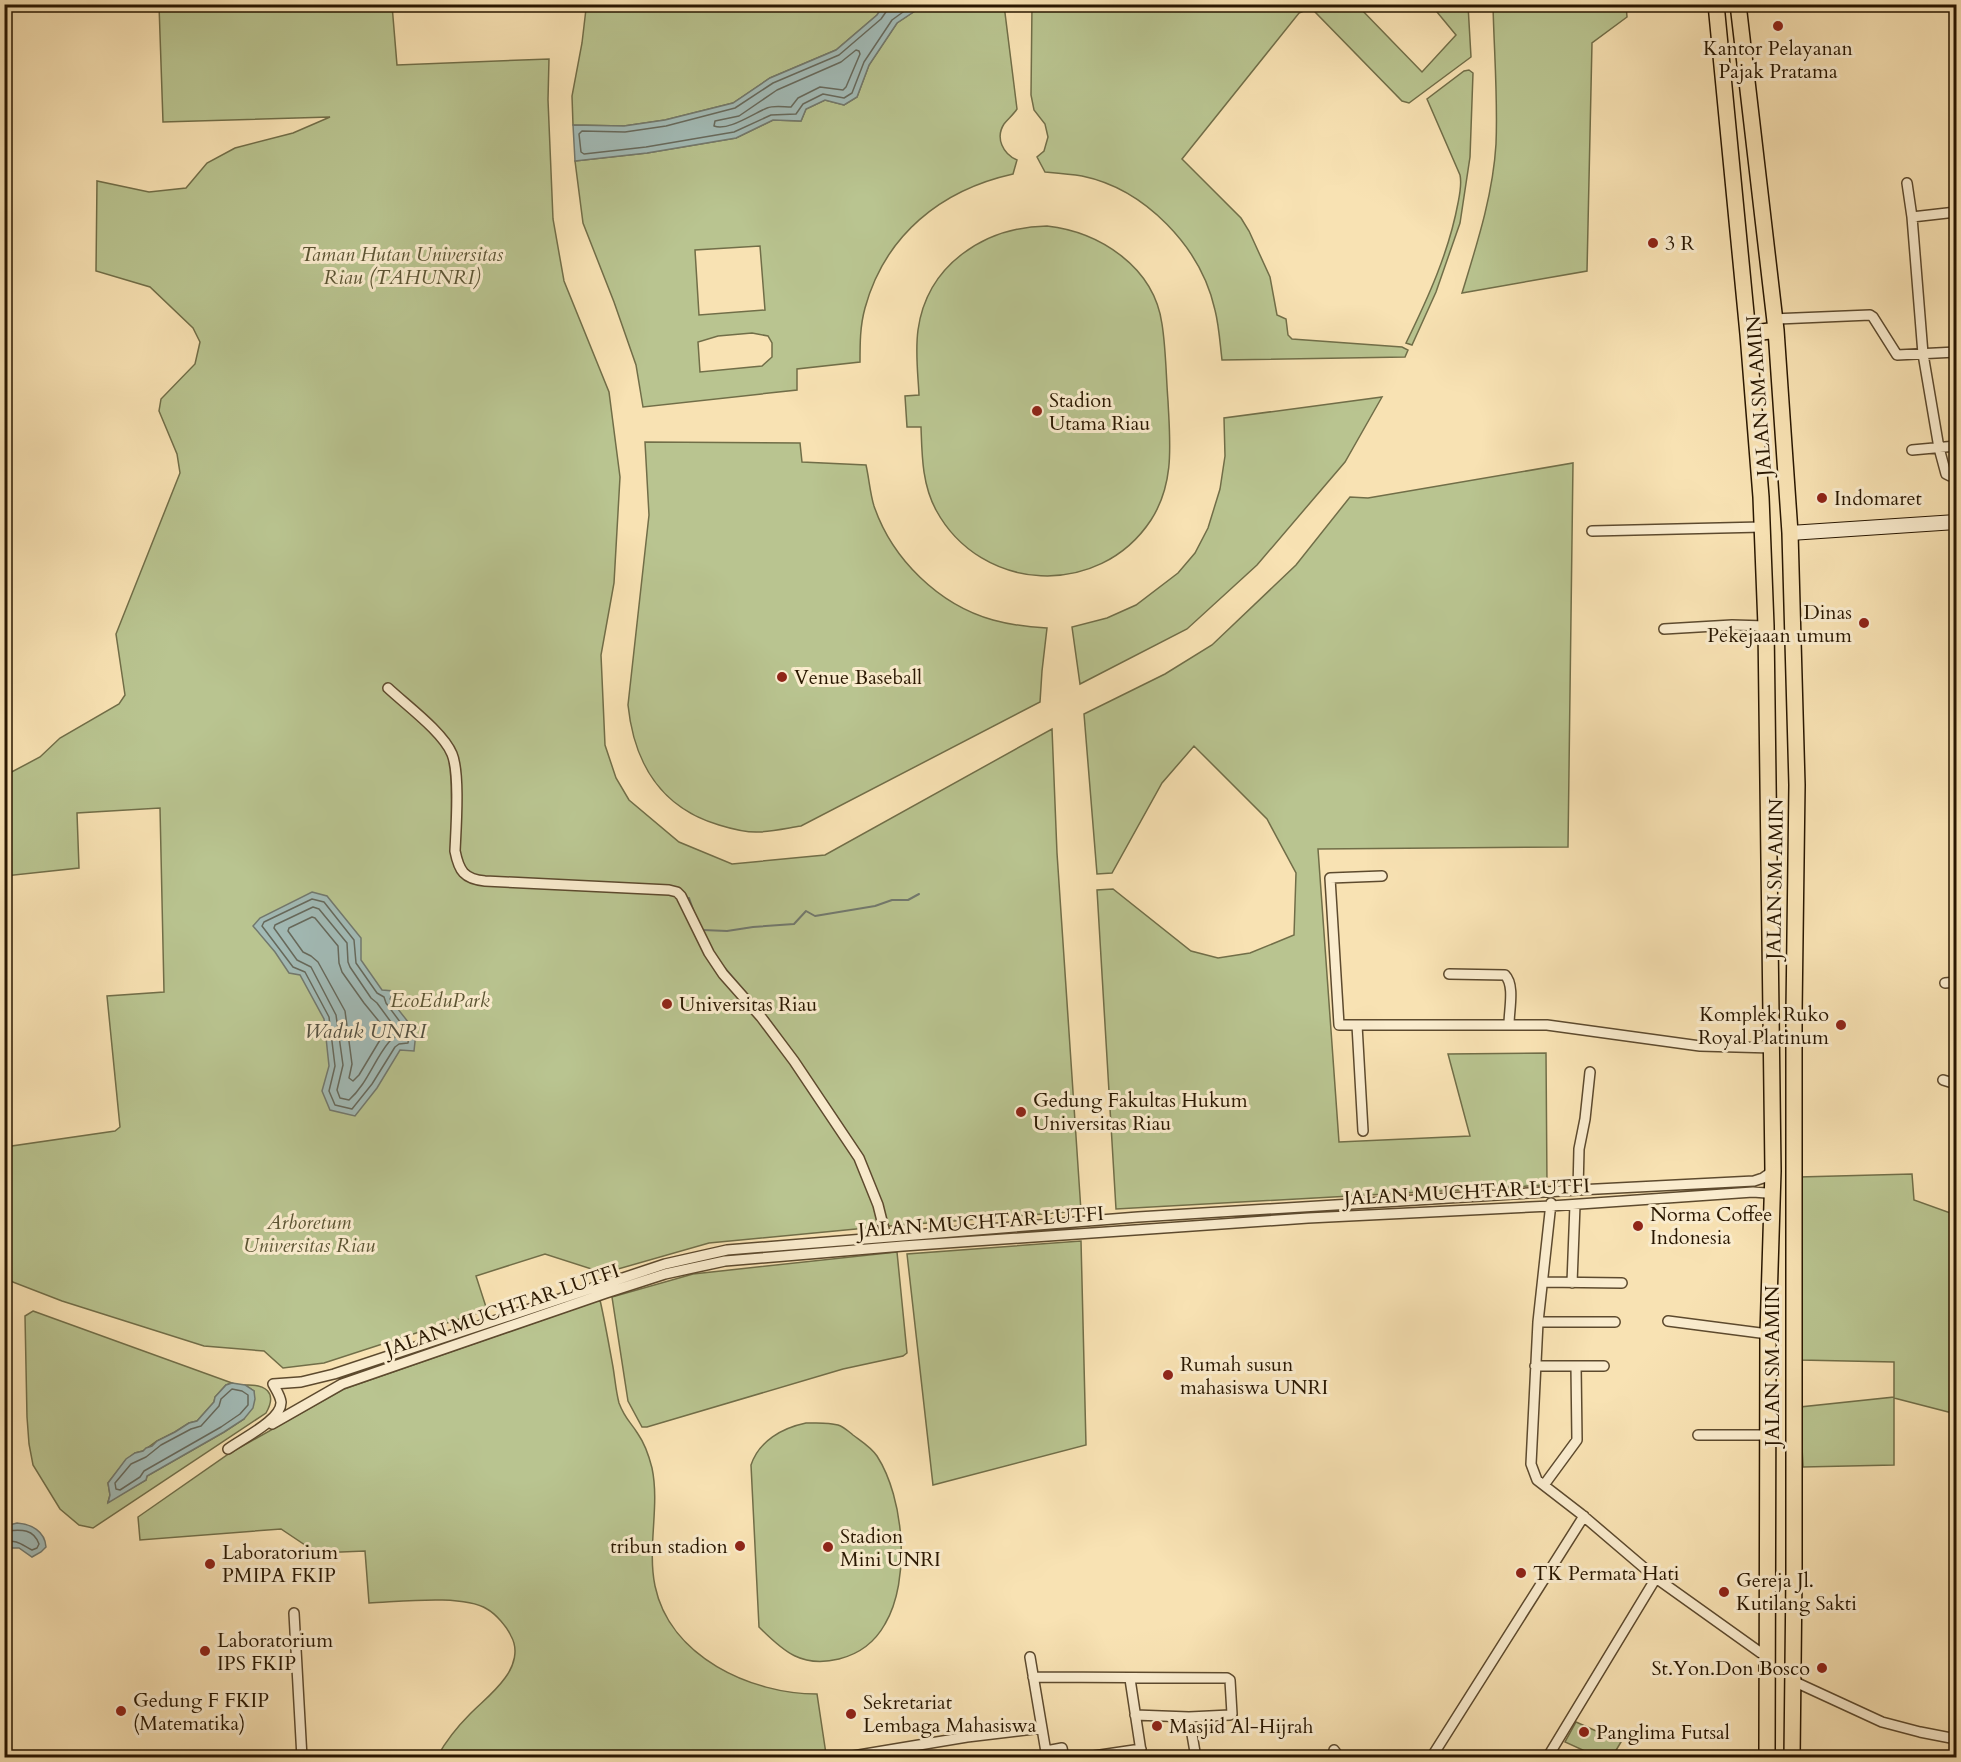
<svg xmlns="http://www.w3.org/2000/svg" width="1961" height="1762" viewBox="0 0 1961 1762" font-family="Cardo,serif">
<rect width="100%" height="100%" fill="#f8e2b3"/>
<filter id="stains"><feTurbulence type="fractalNoise" baseFrequency=".00333" numOctaves="4"/><feColorMatrix values="0 0 0 0 .2 0 0 0 0 .09 0 0 0 0 .02 0 0 0 .5 -.17"/></filter>
<radialGradient id="worn" r=".72"><stop offset=".6" stop-color="#630" stop-opacity="0"/><stop offset="1" stop-color="#630" stop-opacity=".3"/></radialGradient>
<path fill="#b9c490" stroke="#716e48" stroke-width="1.5" fill-rule="evenodd" d="M 599,4 L 884,5 L 877,15 L 836,50 L 770,78 L 733,103 L 665,120 L 624,126 L 573,125 L 572,96 L 582,43 L 586,9 L 599,8 Z
M 159,5 L 392,5 L 397,65 L 549,59 L 548,100 L 553,219 L 564,281 L 609,392 L 620,477 L 614,583 L 601,655 L 605,745 L 616,778 L 629,800 L 679,842 L 732,864 L 825,855 L 1052,729 L 1057,853 L 1081,1211 L 877,1227 L 709,1243 L 604,1273 L 545,1254 L 476,1276 L 487,1310 L 324,1363 L 283,1368 L 264,1351 L 204,1346 L 62,1301 L 5,1279 L 5,1147 L 115,1131 L 120,1127 L 107,996 L 164,992 L 160,808 L 77,813 L 79,868 L 5,876 L 4,776 L 40,757 L 60,738 L 119,704 L 125,695 L 116,634 L 180,473 L 177,454 L 159,411 L 161,399 L 195,364 L 200,342 L 193,328 L 150,287 L 96,271 L 97,181 L 149,192 L 186,188 L 207,163 L 235,148 L 293,133 L 330,117 L 163,122 Z
M 924,5 L 1004,5 L 1017,109 C 1013,115 1008,119 1004,124 C 995,138 1003,154 1017,160 L 1013,174 C 941,190 885,235 865,308 C 860,326 860,344 860,362 L 797,369 L 797,390 L 643,407 L 636,365 L 614,302 L 583,223 L 575,161 L 647,153 L 736,138 L 773,120 L 801,121 L 806,109 L 825,100 L 844,105 L 857,97 L 869,65 L 897,23 ZM 760,246 L 765,310 L 699,315 L 695,250 ZM 752,333 L 768,336 L 772,343 L 772,357 L 762,366 L 700,372 L 698,342 L 718,336 Z
M 1032,5 L 1357,5 L 1422,72 L 1456,35 L 1432,6 L 1468,5 L 1471,57 L 1409,103 L 1402,101 L 1314,11 L 1306,10 L 1299,13 L 1182,159 L 1241,218 L 1249,231 L 1270,277 L 1277,315 L 1286,319 L 1288,335 L 1292,339 L 1402,347 L 1408,350 L 1405,357 L 1222,360 C 1220,343 1219,326 1215,310 C 1201,247 1145,189 1082,176 C 1070,174 1057,173 1045,172 L 1037,157 L 1044,151 L 1048,137 L 1045,124 L 1034,110 L 1031,95 Z
M 1493,5 L 1626,5 L 1627,17 L 1592,43 L 1587,271 L 1462,293 C 1477,244 1493,195 1496,144 C 1498,98 1494,51 1493,5 Z
M 1469,70 L 1473,73 L 1470,157 L 1460,223 L 1436,292 L 1412,345 L 1406,343 C 1428,298 1449,252 1458,203 C 1460,193 1462,184 1460,175 L 1427,99 L 1464,71 Z
M 1047,226 C 1100,232 1154,267 1162,324 C 1166,349 1166,376 1168,401 C 1170,442 1175,483 1151,520 C 1099,599 981,593 936,510 C 922,484 922,455 921,427 L 907,427 L 905,396 L 919,395 C 918,374 915,352 918,330 C 927,265 984,227 1047,226 Z
M 1382,397 L 1345,462 L 1257,565 L 1187,629 L 1080,684 L 1072,627 L 1107,618 L 1136,605 L 1178,573 L 1195,553 L 1208,528 L 1220,489 L 1225,456 L 1224,418 Z
M 645,442 L 800,443 L 802,462 L 866,465 C 869,478 870,493 874,506 C 892,559 939,605 993,620 C 1011,625 1029,627 1047,628 L 1042,671 L 1040,702 L 801,826 C 788,828 774,831 760,832 C 746,833 732,829 719,825 C 661,808 634,763 628,705 L 649,515 Z
M 1573,463 L 1568,847 L 1318,849 L 1339,1142 L 1470,1136 L 1448,1054 L 1546,1053 L 1547,1185 L 1116,1209 L 1097,890 L 1113,889 L 1191,951 L 1218,958 L 1250,953 L 1294,935 L 1296,873 L 1267,819 L 1194,746 L 1162,783 L 1112,873 L 1097,874 L 1084,714 L 1165,674 L 1212,645 L 1296,565 L 1350,497 L 1368,498 Z
M 1912,1174 L 1914,1200 L 1956,1215 L 1956,1414 L 1894,1398 L 1894,1465 L 1803,1467 L 1800,1407 L 1894,1397 L 1894,1362 L 1800,1360 L 1799,1177 Z
M 1081,1241 L 1086,1445 L 933,1485 L 907,1254 Z
M 897,1252 L 907,1353 L 903,1356 L 843,1369 L 647,1427 L 642,1427 L 628,1401 L 612,1297 L 693,1274 Z
M 600,1300 C 605,1322 609,1345 613,1367 C 615,1379 616,1392 619,1403 C 625,1419 630,1421 638,1434 C 645,1444 649,1456 652,1468 C 660,1506 647,1547 655,1586 C 670,1657 751,1694 817,1694 L 826,1754 L 807,1758 L 437,1757 C 446,1741 457,1727 470,1714 C 482,1702 495,1692 505,1678 C 514,1666 519,1650 511,1636 C 507,1627 496,1614 487,1609 C 462,1594 399,1602 369,1603 L 365,1551 L 317,1553 L 281,1529 L 140,1540 L 138,1517 L 230,1453 L 344,1389 Z
M 33,1311 L 232,1383 L 226,1385 L 215,1397 L 214,1402 L 197,1421 L 189,1423 L 175,1432 L 157,1441 L 143,1451 L 135,1453 L 126,1460 L 108,1483 L 110,1495 L 108,1502 L 146,1480 L 147,1476 L 224,1432 L 244,1419 L 254,1391 L 245,1385 C 265,1384 278,1392 266,1413 L 93,1528 L 79,1525 L 60,1509 L 33,1465 L 29,1444 L 27,1417 L 25,1316 Z
M 806,1423 C 816,1423 827,1422 838,1425 C 844,1427 848,1431 853,1435 C 861,1441 871,1447 877,1456 C 904,1498 911,1580 885,1624 C 875,1642 859,1654 839,1659 C 802,1668 784,1652 759,1627 L 751,1465 C 759,1441 782,1428 806,1423 Z
M 1576,1722 L 1621,1742 L 1612,1757 L 1598,1757 L 1565,1742 Z"/>
<path fill="#a2bbb7" stroke="#72796e" stroke-width="1.5" d="M 884,4 L 924,5 L 897,23 L 869,65 L 857,97 L 844,105 L 825,100 L 806,109 L 801,121 L 773,120 L 736,138 L 647,153 L 575,161 L 573,125 L 624,126 L 665,120 L 733,103 L 770,78 L 836,50 L 877,15 Z
M 312,892 L 327,896 L 361,938 L 361,960 L 382,990 L 394,991 L 390,999 L 416,1032 L 414,1051 L 400,1050 L 377,1088 L 355,1116 L 330,1110 L 322,1091 L 329,1066 L 324,1019 L 300,975 L 289,973 L 275,952 L 253,926 L 260,918 Z
M 232,1383 L 245,1385 L 254,1391 L 255,1399 L 253,1408 L 244,1419 L 224,1432 L 147,1476 L 146,1480 L 108,1503 L 110,1495 L 108,1483 L 126,1459 L 135,1453 L 143,1451 L 146,1448 L 152,1446 L 157,1441 L 175,1432 L 189,1423 L 197,1421 L 214,1402 L 215,1397 L 226,1385 Z
M 17,1523 C 31,1524 45,1531 46,1547 L 41,1552 L 32,1557 L 19,1548 L 5,1548 L 5,1526 Z"/>
<g fill="none" stroke-linecap="round" stroke-linejoin="round">
<path stroke="#66695c" stroke-width="1.5" d="M 888,4 L 888,9 L 881,19 L 839,55 L 773,83 L 735,108 L 666,126 L 625,132 L 582,131 L 579,134 L 581,152 L 584,154 L 646,147 L 734,132 L 771,115 L 796,114 L 803,104 L 823,94 L 844,98 L 852,93 L 864,62 L 892,20 L 914,4
M 856,50 L 859,51 L 860,54 L 846,87 L 843,90 L 820,87 L 798,98 L 791,107 C 784,107 774,105 767,108 C 752,114 729,131 714,126 L 715,121 L 739,116 L 777,90 L 841,62 Z
M 312,899 L 324,902 L 354,940 L 356,963 L 377,993 L 384,997 L 386,1003 L 409,1034 L 408,1043 L 399,1044 L 395,1047 L 372,1084 L 352,1109 L 335,1105 L 329,1091 L 335,1066 L 329,1017 L 305,972 L 293,967 L 262,926 L 264,922 Z
M 313,907 L 319,909 L 347,943 L 348,962 L 350,967 L 371,998 L 377,1003 L 399,1033 C 397,1037 392,1038 389,1042 C 374,1060 367,1084 349,1100 L 340,1098 L 337,1090 L 343,1065 L 336,1015 L 311,967 L 297,960 L 274,928 L 275,925 Z
M 312,917 L 315,918 L 338,946 L 339,963 L 342,972 L 364,1003 L 386,1030 L 359,1075 L 353,1081 L 349,1078 L 352,1064 L 345,1011 L 318,962 L 311,956 L 303,952 L 288,931 L 289,928 Z
M 232,1389 L 242,1391 L 248,1395 L 248,1405 L 240,1414 L 221,1427 L 144,1471 L 140,1477 L 120,1490 L 116,1489 L 115,1483 L 131,1464 L 146,1457 L 161,1445 L 191,1429 L 201,1426 L 219,1406 L 221,1399 Z
M 4,1531 C 19,1530 33,1527 39,1544 L 37,1548 L 32,1550 C 22,1545 17,1539 4,1542"/>
<path stroke="#72796e" stroke-width="2" d="M 586,890 L 605,891
M 689,898 L 695,915
M 703,930 L 727,931 L 753,927 L 794,924 L 806,911 L 815,916 L 875,906 L 892,900 L 908,900 L 919,894
M 723,966 L 758,1007
M 766,1016 L 775,1028
M 825,1099 L 860,1152"/>
<g stroke="#5d4a2e" stroke-width="12">
<path id="street" d="M 1907,183 L 1912,217 L 1923,354 L 1939,448 L 1946,474 L 1950,476 L 1956,475
M 1912,217 L 1956,212
M 1775,319 L 1870,315 L 1873,317 L 1897,355 L 1956,352
M 1912,450 L 1956,446
M 1592,531 L 1762,527
M 1664,629 L 1732,625 L 1766,626
M 388,688 C 406,705 443,732 452,754 C 460,773 456,828 455,851 C 459,871 464,879 485,881 L 669,890 L 677,892 L 681,896 L 709,953 L 723,974 L 761,1017 L 794,1061 L 859,1158 L 878,1205 L 886,1237
M 1382,876 L 1330,878 L 1339,1025 L 1547,1025 L 1700,1046 L 1773,1048
M 1449,974 L 1505,975 C 1515,985 1509,1010 1509,1024
M 1945,983 L 1956,982
M 1357,1025 L 1363,1131
M 1943,1080 L 1956,1084
M 1578,1190 L 1579,1149 L 1585,1119 L 1590,1072
M 1551,1203 L 1538,1322 L 1531,1464 L 1537,1480 L 1581,1514 L 1656,1578 L 1768,1658
M 1543,1282 L 1622,1283
M 1572,1283 L 1575,1205
M 1668,1321 L 1768,1334
M 1538,1322 L 1615,1322
M 1535,1366 L 1604,1366
M 272,1424 L 342,1384 L 606,1293 L 665,1274 L 725,1261 L 903,1246 L 1308,1218 L 1551,1206 L 1753,1192 L 1766,1193 L 1773,1197
M 1698,1435 L 1768,1435
M 228,1449 C 241,1439 282,1420 281,1402 C 280,1395 276,1390 273,1384 L 301,1382 L 334,1374 L 665,1264 L 727,1250 L 1138,1217 L 1578,1190 L 1754,1181 L 1763,1178 L 1773,1171
M 1544,1485 L 1577,1440 L 1576,1366
M 294,1613 L 302,1758
M 1030,1657 L 1047,1758
M 1033,1677 L 1227,1678 L 1230,1680 L 1232,1714 L 1230,1715 L 1189,1717 L 1135,1715
M 1130,1679 L 1142,1758
M 1793,1681 L 1882,1722 L 1920,1732 L 1956,1739
M 1189,1717 L 1196,1758
M 1334,1750 L 1340,1758
M 1046,1751 L 1062,1748 L 1064,1758
M 847,1757 L 967,1737 L 1042,1728
M 1080,1758 L 1141,1749
M 1431,1758 L 1584,1516
M 1547,1758 L 1656,1578"/>
</g>
<g stroke="#291701" stroke-width="16">
<path id="secondary" d="M 1790,533 L 1956,522"/>
</g>
<g stroke="#291701" stroke-width="18">
<path id="primary" d="M 1716,4 L 1748,334 L 1761,497 L 1766,626 L 1773,1171 L 1768,1334 L 1767,1758
M 1738,4 L 1776,330 L 1790,533 L 1797,785 L 1794,1012 L 1794,1575 L 1792,1758
M 1748,334 L 1776,330"/>
</g>
<use href="#street" stroke="#faecce" stroke-width="9"/>
<use href="#secondary" stroke="#faecce" stroke-width="14"/>
<use href="#primary" stroke="#f8e2b3" stroke-width="15"/>
</g>
<g fill="#8f2418" stroke="#faecce" stroke-width="2">
<circle cx="1778" cy="26" r="6"/>
<circle cx="1653" cy="243" r="6"/>
<circle cx="1037" cy="411" r="6"/>
<circle cx="1822" cy="498" r="6"/>
<circle cx="1864" cy="623" r="6"/>
<circle cx="782" cy="677" r="6"/>
<circle cx="667" cy="1004" r="6"/>
<circle cx="1841" cy="1025" r="6"/>
<circle cx="1021" cy="1112" r="6"/>
<circle cx="1638" cy="1226" r="6"/>
<circle cx="1168" cy="1375" r="6"/>
<circle cx="740" cy="1546" r="6"/>
<circle cx="828" cy="1547" r="6"/>
<circle cx="210" cy="1564" r="6"/>
<circle cx="1521" cy="1573" r="6"/>
<circle cx="1724" cy="1592" r="6"/>
<circle cx="205" cy="1651" r="6"/>
<circle cx="1822" cy="1668" r="6"/>
<circle cx="121" cy="1711" r="6"/>
<circle cx="851" cy="1714" r="6"/>
<circle cx="1157" cy="1726" r="6"/>
<circle cx="1584" cy="1732" r="6"/>
</g>
<g text-anchor="middle" dominant-baseline="central" stroke-width="6" stroke-linejoin="round" paint-order="stroke">
<g font-size="20" fill="#291701" stroke="#faecce" text-anchor="start">
<text x="1778" y="48" text-anchor="middle">Kantor Pelayanan<tspan x="1778" dy="23">Pajak Pratama</tspan></text>
<text x="1665" y="243">3 R</text>
<text x="1049" y="400">Stadion<tspan x="1049" dy="23">Utama Riau</tspan></text>
<text x="1834" y="498">Indomaret</text>
<text x="1852" y="612" text-anchor="end">Dinas<tspan x="1852" dy="23">Pekejaaan umum</tspan></text>
<text x="794" y="677">Venue Baseball</text>
<text x="679" y="1004">Universitas Riau</text>
<text x="1829" y="1014" text-anchor="end">Komplek Ruko<tspan x="1829" dy="23">Royal Platinum</tspan></text>
<text x="1033" y="1100">Gedung Fakultas Hukum<tspan x="1033" dy="23">Universitas Riau</tspan></text>
<text x="1650" y="1214">Norma Coffee<tspan x="1650" dy="23">Indonesia</tspan></text>
<text x="1180" y="1364">Rumah susun<tspan x="1180" dy="23">mahasiswa UNRI</tspan></text>
<text x="840" y="1536">Stadion<tspan x="840" dy="23">Mini UNRI</tspan></text>
<text x="728" y="1546" text-anchor="end">tribun stadion</text>
<text x="222" y="1552">Laboratorium<tspan x="222" dy="23">PMIPA FKIP</tspan></text>
<text x="1533" y="1573">TK Permata Hati</text>
<text x="1736" y="1580">Gereja Jl.<tspan x="1736" dy="23">Kutilang Sakti</tspan></text>
<text x="217" y="1640">Laboratorium<tspan x="217" dy="23">IPS FKIP</tspan></text>
<text x="1810" y="1668" text-anchor="end">St.Yon.Don Bosco</text>
<text x="133" y="1700">Gedung F FKIP<tspan x="133" dy="23">(Matematika)</tspan></text>
<text x="863" y="1702">Sekretariat<tspan x="863" dy="23">Lembaga Mahasiswa</tspan></text>
<text x="1169" y="1726">Masjid Al-Hijrah</text>
<text x="1596" y="1732">Panglima Futsal</text>
</g>
<g font-size="20" font-style="italic" fill="#5b5433" stroke="#faecce">
<text x="402" y="254">Taman Hutan Universitas<tspan x="402" dy="23">Riau (TAHUNRI)</tspan></text>
<text x="440" y="1000">EcoEduPark</text>
<text x="309" y="1222">Arboretum<tspan x="309" dy="23">Universitas Riau</tspan></text>
</g>
<g font-size="20" fill="#291701" stroke="#faecce">
<text transform="translate(1759 396) rotate(-94)">JALAN SM AMIN</text>
<text transform="translate(1775 879) rotate(-89)">JALAN SM AMIN</text>
<text transform="translate(1467 1192) rotate(-3)">JALAN MUCHTAR LUTFI</text>
<text transform="translate(981 1222) rotate(-4)">JALAN MUCHTAR LUTFI</text>
<text transform="translate(502 1310) rotate(-19)">JALAN MUCHTAR LUTFI</text>
<text transform="translate(1772 1366) rotate(-90)">JALAN SM AMIN</text>
</g>
<g font-size="21" font-style="italic" fill="#535041" stroke="#faecce">
<text x="365" y="1031">Waduk UNRI</text>
</g>
</g>
<rect width="1961" height="1762" fill="none" stroke="#f8e2b3" stroke-width="24"/>
<rect x="6" y="6" width="1949" height="1750" fill="none" stroke="#291701" stroke-width="3"/>
<rect x="12" y="12" width="1937" height="1738" fill="none" stroke="#291701" stroke-width="1.5"/>
<rect width="100%" height="100%" filter="url(#stains)"/>
<rect width="100%" height="100%" fill="url(#worn)"/>
</svg>
